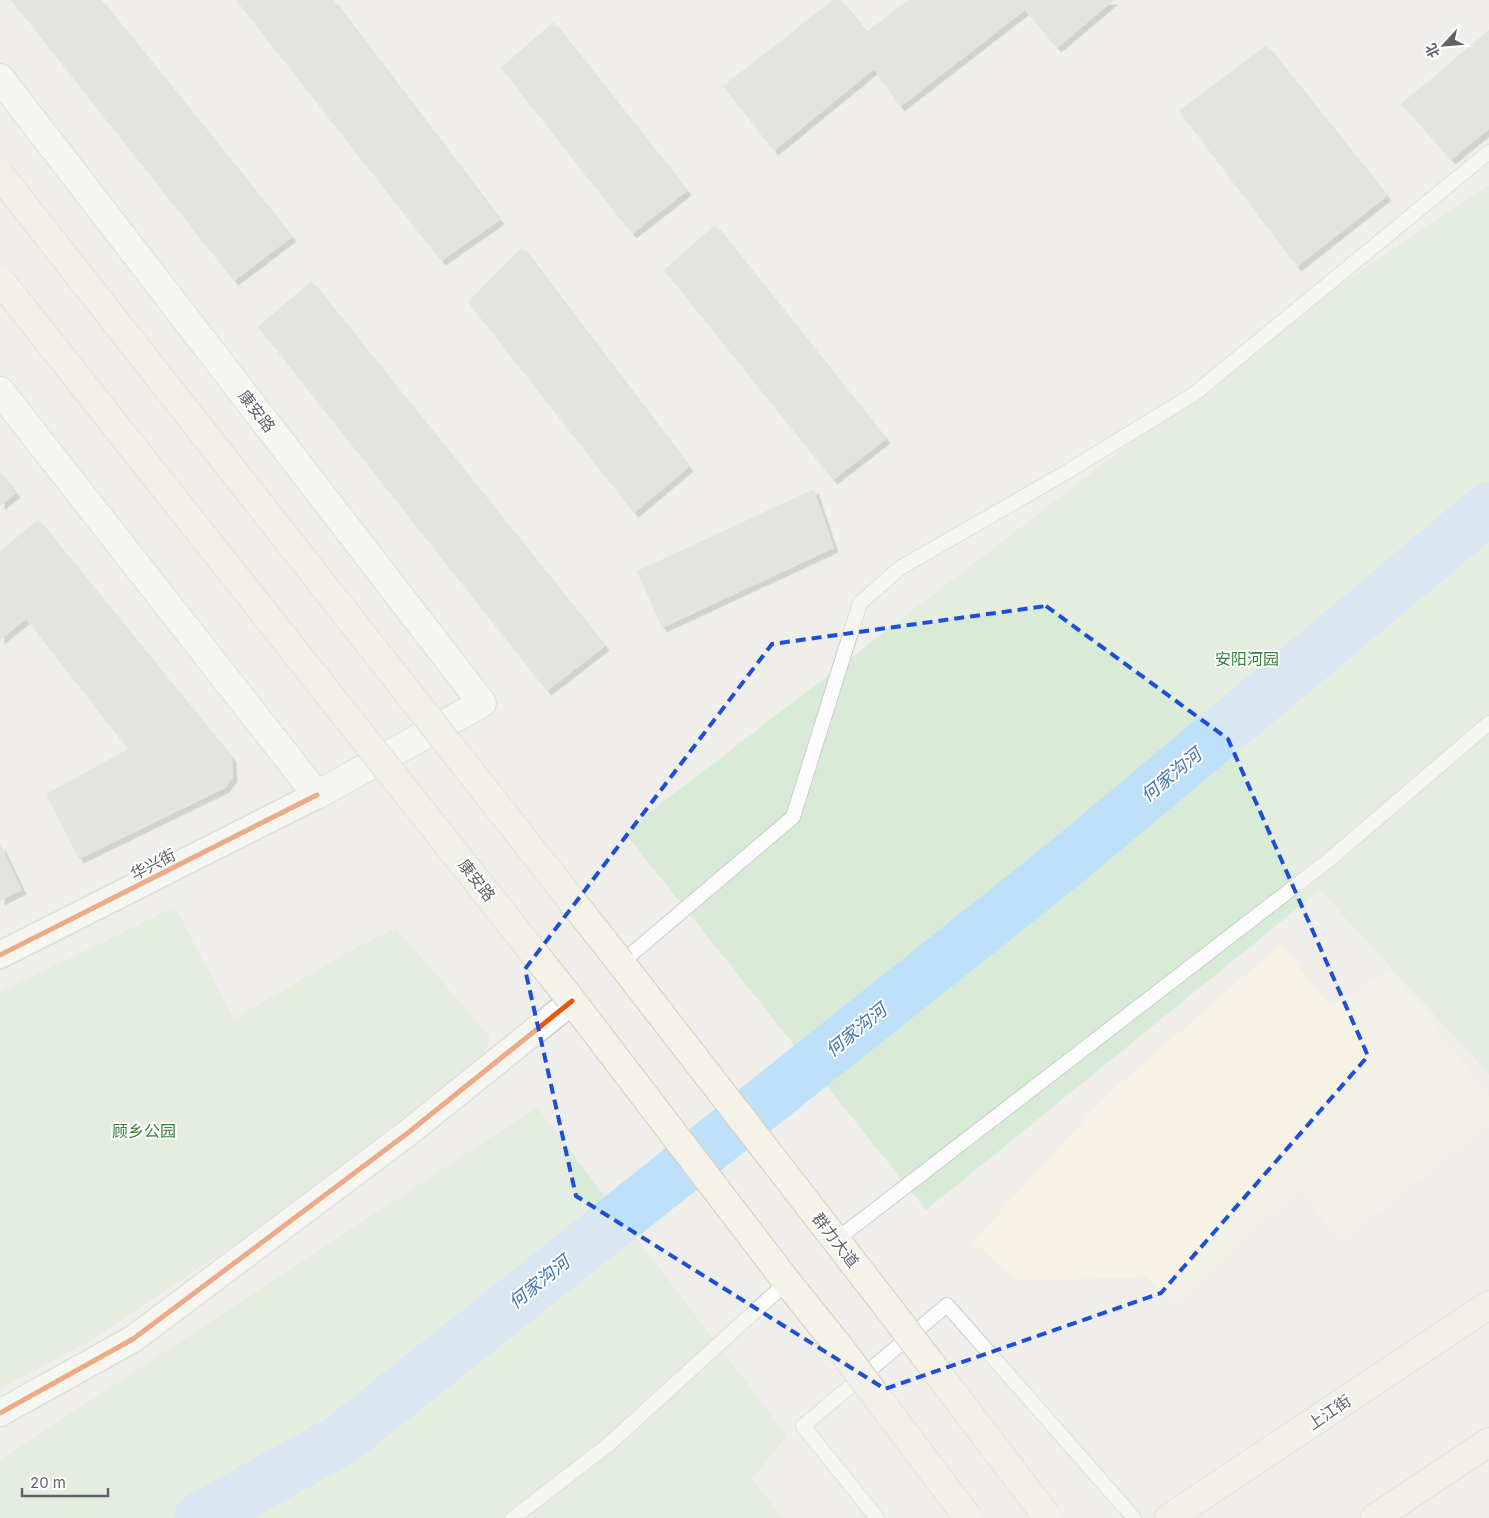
<svg xmlns="http://www.w3.org/2000/svg" width="1489" height="1518" viewBox="0 0 1489 1518" font-family="Inter,'Noto Sans SC',sans-serif">
<defs>
<filter id="shadow"><feDropShadow dx="4.5" dy="4.5" stdDeviation="0" flood-color="#0004"/></filter>
</defs>
<rect width="100%" height="100%" fill="#efeeea"/>
<path fill="#f7f3e4" d="M 1281,944 L 1330,1007 L 1390,969 L 1489,1096 L 1489,1126 L 1369,1220 L 1344,1242 L 1298,1192 L 1175,1306 L 1147,1277 L 1017,1281 L 973,1242 L 1105,1097 Z"/>
<path fill="#d8ebd6" d="M 1489,185 L 1489,1074 L 1320,890 L 926,1210 L 624,832 L 1309,306 Z
M 175,907 L 234,1019 L 359,946 L 396,928 L 490,1037 L 483,1057 L 242,1239 L 90,1341 L 0,1389 L 0,992 Z
M 537,1107 L 787,1436 L 752,1479 L 783,1518 L 0,1518 L 0,1460 Z"/>
<g fill="none" stroke-linecap="round" stroke-linejoin="round">
<path stroke="#bfe0f9" stroke-width="52" d="M 200,1518 L 341,1440 L 1065,863 L 1489,508"/>
</g>
<path fill="#d6d5d3" filter="url(#shadow)" d="M 11,0 L 101,0 L 292,237 L 234,281 Z
M 236,0 L 333,0 L 500,220 L 441,261 Z
M 833,0 L 841,0 L 866,32 L 909,0 L 1114,0 L 1057,48 L 1025,10 L 900,107 L 874,69 L 774,151 L 723,86 Z
M 553,22 L 687,191 L 632,234 L 501,68 Z
M 1489,30 L 1489,129 L 1451,160 L 1401,104 Z
M 1266,45 L 1387,196 L 1297,267 L 1179,111 Z
M 715,225 L 886,439 L 833,480 L 664,270 Z
M 522,247 L 689,467 L 634,513 L 468,302 Z
M 311,281 L 605,646 L 547,691 L 258,327 Z
M 0,472 L 16,493 L 0,506 Z
M 814,489 L 834,548 L 662,628 L 637,571 Z
M 38,520 L 232,758 L 233,777 L 225,788 L 79,859 L 46,794 L 128,749 L 26,619 L 0,640 L 0,551 Z
M 0,844 L 22,890 L 0,901 Z"/>
<g fill="none" stroke-linecap="round" stroke-linejoin="round">
<g stroke="#cbcccc" stroke-width="16">
<path id="lane" d="M 621,963 L 793,817 L 860,603 L 900,568 L 1065,473 L 1194,394 L 1489,152
M 836,1240 L 1329,860 L 1489,723
M 513,1518 L 608,1445 L 787,1282
M 877,1518 L 803,1426 L 947,1305 L 1134,1518"/>
</g>
<g stroke="#cbcccc" stroke-width="29">
<path id="street" d="M 0,955 L 317,795
M 0,1413 L 133,1339 L 409,1132 L 572,1001"/>
</g>
<g stroke="#cacacb" stroke-width="30">
<path id="secondary" d="M 0,78 L 482,703 L 317,795 L 0,391"/>
</g>
<g stroke="#d7ceb8" stroke-width="30">
<path id="primary" d="M 621,963 L 890,1310
M 572,1001 L 787,1282 L 840,1348
M 1169,1518 L 1489,1305
M 1375,1518 L 1489,1442"/>
</g>
<use href="#lane" stroke="#fdfcfc" stroke-width="14"/>
<use href="#street" stroke="#fdfcfc" stroke-width="26"/>
<use href="#secondary" stroke="#fdfcfc" stroke-width="28"/>
<use href="#primary" stroke="#f4f2e9" stroke-width="28"/>
<g stroke="#d7ceb8" stroke-width="30" stroke-linecap="butt">
<path id="primary-bridge" d="M 0,175 L 621,963
M 0,280 L 572,1001
M 890,1310 L 1048,1518
M 840,1348 L 968,1518"/>
</g>
<use href="#primary-bridge" stroke="#f4f2e9" stroke-width="28"/>
<g stroke="#fff" stroke-width="8">
<path id="cycleway" d="M 0,955 L 317,795
M 0,1413 L 133,1339 L 409,1132 L 572,1001"/>
</g>
<use href="#cycleway" stroke="#e8590c" stroke-width="5"/>
</g>
<path d="M0 0H1489V1518H0ZM 1046,606 L 1228,739 L 1368,1056 L 1161,1293 L 885,1389 L 576,1196 L 525,969 L 772,644 Z" fill="#efeeea" fill-opacity=".55" fill-rule="evenodd"/>
<path fill="none" stroke="#1d4ed8" stroke-width="4" stroke-dasharray="10 6" stroke-linejoin="round" d="M 1046,606 L 1228,739 L 1368,1056 L 1161,1293 L 885,1389 L 576,1196 L 525,969 L 772,644 Z"/>
<g text-anchor="middle" dominant-baseline="central" stroke-width="4" stroke-linejoin="round" paint-order="stroke">
<g font-size="16" fill="#5f6368" stroke="#fff">
<text transform="translate(257 411) rotate(52)">康安路</text>
<text transform="translate(153 864) rotate(-27)">华兴街</text>
<text transform="translate(477 880) rotate(52)">康安路</text>
<text transform="translate(836 1240) rotate(52)">群力大道</text>
<text transform="translate(1329 1412) rotate(-34)">上江街</text>
</g>
<g font-size="16" fill="#348238" stroke="#fff">
<text x="1247" y="659">安阳河园</text>
<text x="144" y="1131">顾乡公园</text>
</g>
<g font-size="18" font-style="italic" fill="#4174aa" stroke="#fff">
<text transform="translate(1171 775) rotate(-40)">何家沟河</text>
<text transform="translate(856 1030) rotate(-39)">何家沟河</text>
<text transform="translate(539 1282) rotate(-39)">何家沟河</text>
</g>
</g>
<g transform="translate(1444 45) rotate(244)" stroke="#ffffff" stroke-width="4" paint-order="stroke">
<path d="M0-4L9 19L0 12L-9 19Z" fill="#5f6368"/>
<text y="-8" font-size="14" font-weight="bold" text-anchor="middle" fill="#5f6368">北</text>
</g>
<path d="M22 1488v8h86v-8" fill="none" stroke="#5f6368" stroke-width="2.5"/>
<text x="30" y="1488" font-size="15" fill="#5f6368" stroke="#ffffff" stroke-width="4" paint-order="stroke">20 m</text>
</svg>
